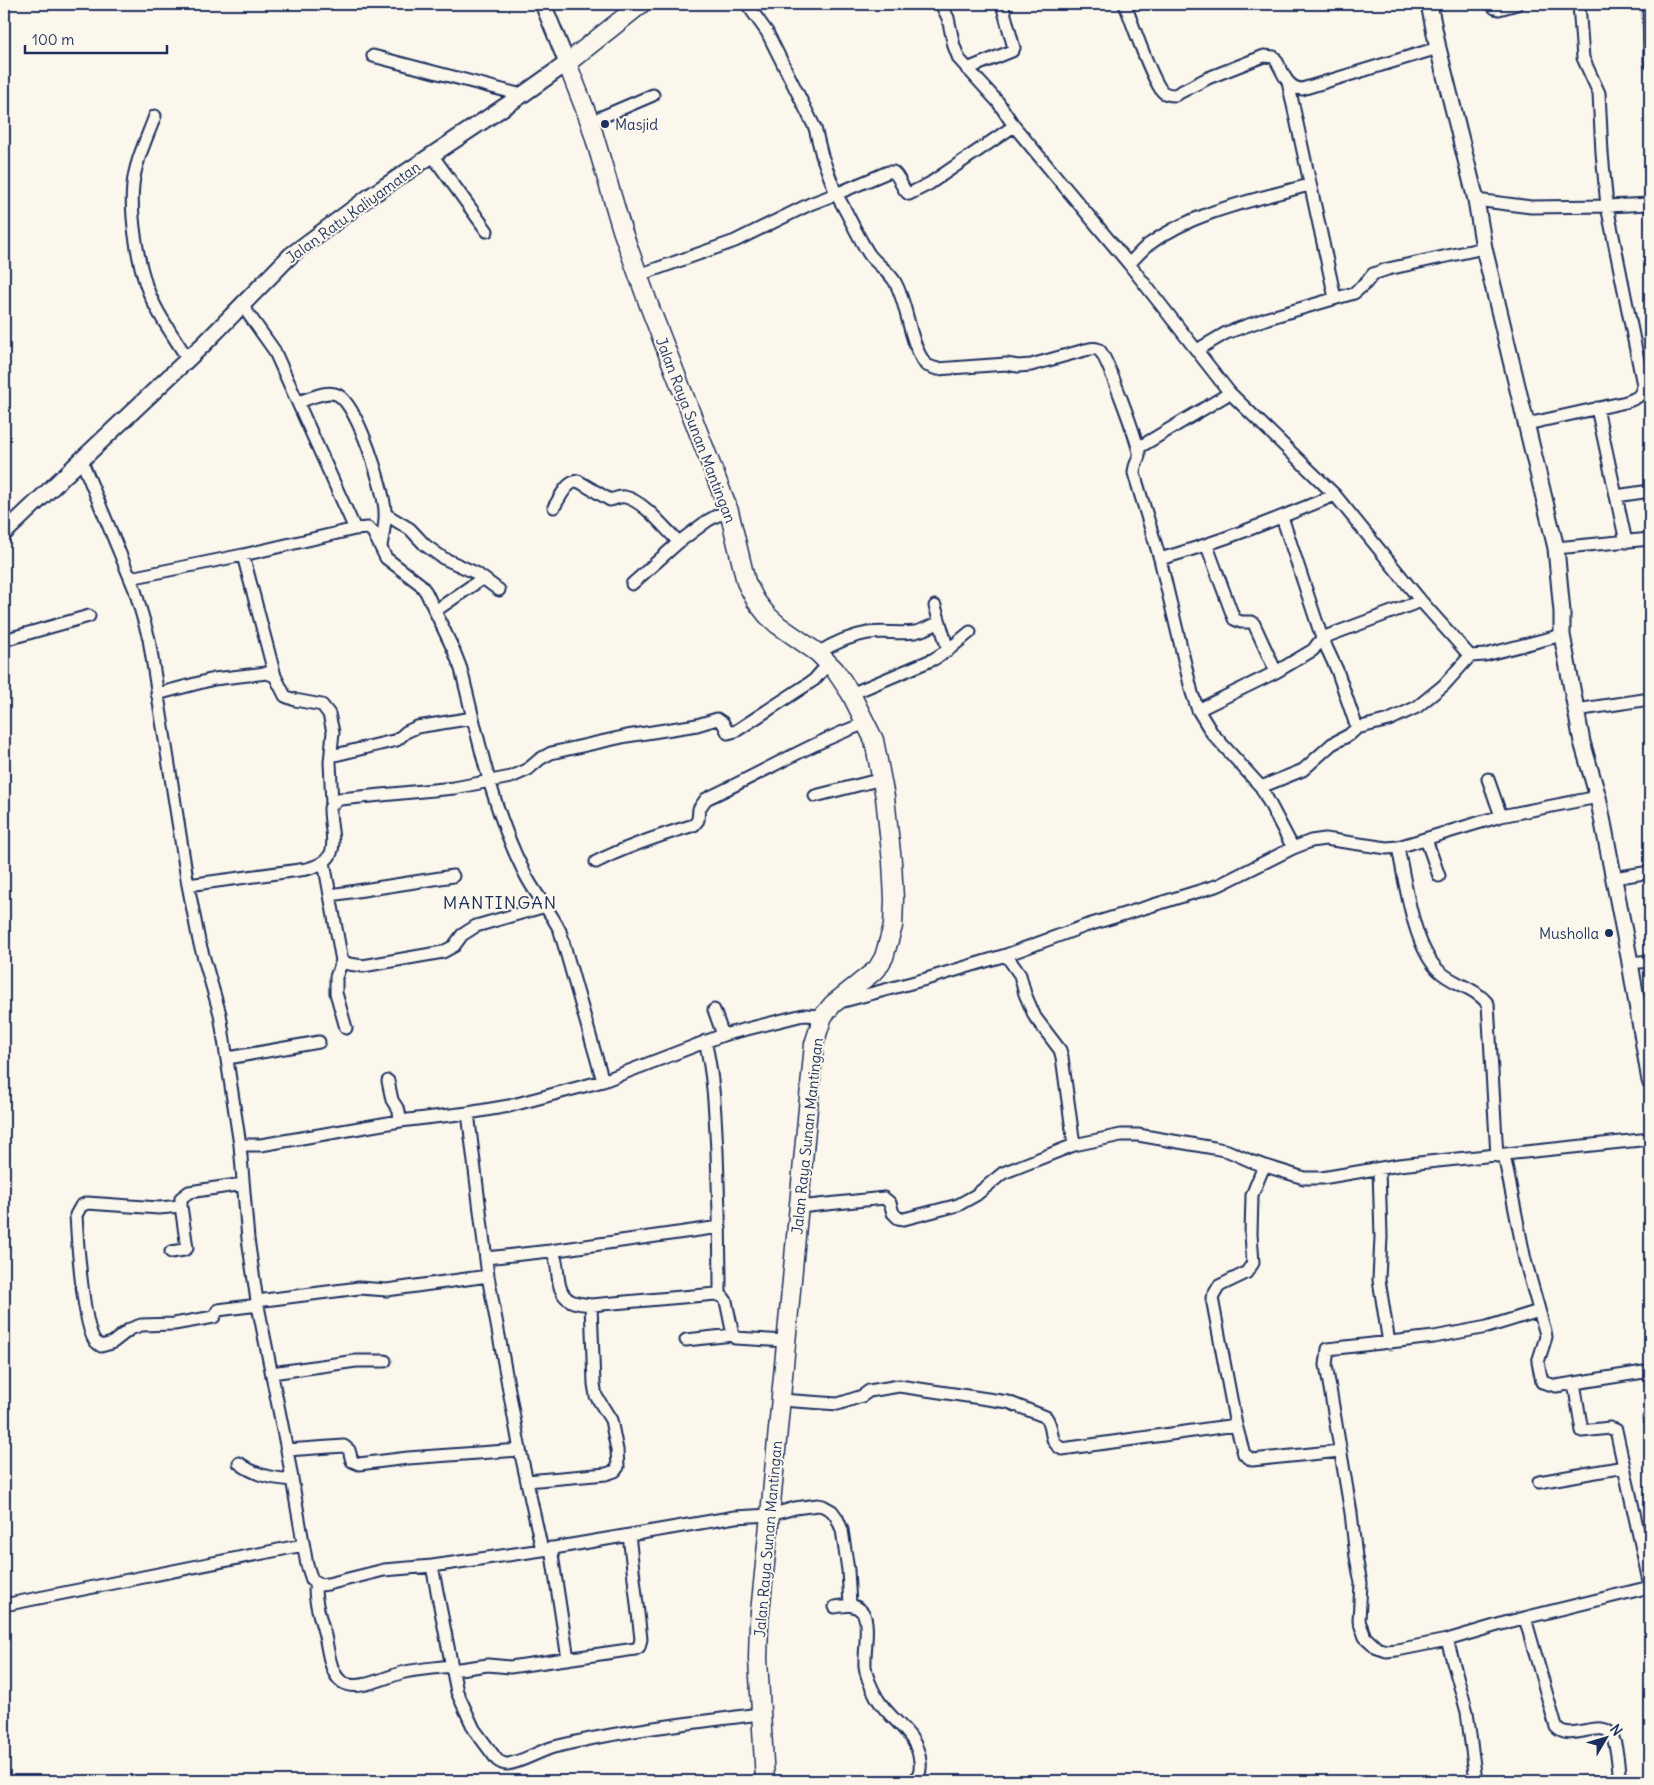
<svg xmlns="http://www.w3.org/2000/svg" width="1654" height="1785" viewBox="0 0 1654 1785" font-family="Delius,sans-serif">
<rect width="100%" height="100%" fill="#fbf7ec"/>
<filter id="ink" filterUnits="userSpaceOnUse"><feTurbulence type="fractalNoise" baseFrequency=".02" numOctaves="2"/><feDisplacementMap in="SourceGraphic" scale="10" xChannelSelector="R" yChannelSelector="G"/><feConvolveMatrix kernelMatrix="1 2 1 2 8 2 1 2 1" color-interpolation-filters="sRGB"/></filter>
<g filter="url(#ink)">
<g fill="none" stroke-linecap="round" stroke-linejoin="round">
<g stroke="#1b2f5e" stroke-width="15">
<path id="street" d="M 941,4 L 948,18 L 954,46 L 959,59 L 998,102 L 1014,126 L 1129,264 L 1230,393 L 1335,495 L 1421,601 L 1470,656 L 1485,655 L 1562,635
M 1125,4 C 1131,20 1153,83 1163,92 C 1167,95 1171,95 1175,95 L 1208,78 L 1264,56 L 1274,57 C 1282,68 1285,88 1302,89 L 1438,48
M 1491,4 L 1495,8 L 1499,9 L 1517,4
M 1649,4 L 1650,63
M 373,56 L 522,95
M 967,69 L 1012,51 L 1014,48 L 1002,4
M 1288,82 L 1335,298
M 155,116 C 147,138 135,162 133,185 C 130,214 137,257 146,285 C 155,311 173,335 187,358
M 590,122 L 653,95
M 1014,126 L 929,184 L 909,194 C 901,190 901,177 893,172 L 888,172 L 836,194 C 848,213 856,234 869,254 C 876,264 889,271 895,282 C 909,307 908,341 926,365 L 937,369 L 1006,364 L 1018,366 L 1031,365 L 1085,350 C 1090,349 1096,347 1100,351 C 1107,358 1140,446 1139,455 C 1138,461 1134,466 1134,473 L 1160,559 L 1192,693 L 1198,710 L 1212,733 L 1261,787 L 1293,848
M 432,155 L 487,231
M 1476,200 L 1531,207 L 1607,206 L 1650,204
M 1129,264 C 1135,258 1141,251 1148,245 C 1194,211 1255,200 1309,185
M 639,275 L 735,241 L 810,204 L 836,194 L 822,156 L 815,128 L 767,32 L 747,4
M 242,305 L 274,350 L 355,529
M 1197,350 L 1226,333 L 1268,318 L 1354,293 L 1366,283 L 1373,274 L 1388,269 L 1484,248
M 298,402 C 309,399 327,389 338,395 C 358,406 384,489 385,511 C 386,523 383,534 381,546
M 1597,408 L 1626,542
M 1527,424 L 1626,402 C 1637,398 1641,397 1643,385 L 1607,206 L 1602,153 L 1599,93 L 1583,58 L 1579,4
M 1138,448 L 1230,393
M 81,459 L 135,590 L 149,639 L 188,885 L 199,941 L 220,1014 L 240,1145 L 261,1145 L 400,1121 L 468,1113 L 509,1106 L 603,1081 L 723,1035 L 803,1015 L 823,1016
M 1616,496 L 1650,491
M 554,507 C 560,498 566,482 578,481 L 610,500 C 615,499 620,496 625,497 C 644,501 665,529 679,542
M 385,514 L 410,529 L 425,545 L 443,558 L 476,573 L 499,590
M 1282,517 L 1322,638 L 1337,670 L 1357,728
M 1207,546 L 1234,619 L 1241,622 L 1252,622 L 1254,624 L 1276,672
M 1556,548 L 1650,539
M 243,555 L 275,676
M 1160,559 C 1220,542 1277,519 1335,495
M 130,578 L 243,555 L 355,529 L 368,528 L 373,532 L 386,558 L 420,584 L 426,592 L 454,651 L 461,669 C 478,737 492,809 524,872 C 534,893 550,910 560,931 L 603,1081
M 632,584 L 679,542 L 707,521 L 718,515 L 730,514
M 435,611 L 483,578
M 4,640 L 89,616
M 948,650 L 970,632
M 818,653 C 834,643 850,636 868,633 C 884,631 900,634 915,632 C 924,630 932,626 940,622
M 157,694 L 214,679 L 267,673 L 275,676 L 285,696 L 295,700 L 322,705 L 329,714 L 333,732 L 330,762 L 332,804
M 851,694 L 934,659 L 948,650 L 935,606
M 1198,710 L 1276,672 L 1313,650 L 1322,638 L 1421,601
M 1576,710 L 1650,699
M 331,756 L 397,740 L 406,732 L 417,727 L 473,718
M 1488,779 L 1501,816
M 1261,787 L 1303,770 L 1332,744 L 1349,735 L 1357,728 L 1389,720 L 1417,707 L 1444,685 L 1470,656
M 815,796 L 882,779
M 1426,839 L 1439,876
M 1398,847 C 1405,881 1413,945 1438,970 C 1453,985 1474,986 1488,1004 L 1497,1156
M 324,862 L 342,961 L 349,964 L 363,966 L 443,952 L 454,946 L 462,935 L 476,926 L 546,906
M 596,862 C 627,846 661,835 694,825 L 698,820 L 699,809 L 706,799 C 760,774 811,743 866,723
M 1614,878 L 1650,872
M 188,885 L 307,869 C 345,859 330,838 330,808 L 332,804 L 340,799 L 454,788 L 511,777 L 527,770 L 540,759 L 551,753 L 627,736 L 697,725 L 717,719 L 723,723 L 728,733 L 736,731 L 814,680 L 828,664
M 331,895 L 453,876
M 1006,955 L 1020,975 L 1025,994 L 1035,1017 L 1060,1050 L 1062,1057 L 1074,1145 L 1121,1135 L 1138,1135 L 1214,1148 L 1228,1151 L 1253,1162 L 1304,1178 L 1322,1178 L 1399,1165 L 1650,1139
M 342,961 L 336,977 L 336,993 L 346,1028
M 1630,963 L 1650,961
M 840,1002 L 926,979 L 1006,955 L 1085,926 L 1219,885 L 1293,848 L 1311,841 L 1325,839 L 1387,848 L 1398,847 L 1501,816 L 1598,797
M 714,1010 L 723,1035
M 705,1041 C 714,1077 715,1115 717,1152 C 719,1200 720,1247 720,1295
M 228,1058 L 319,1042
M 388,1081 L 392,1100 L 399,1111 L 400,1121
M 468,1113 L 488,1276 L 520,1450 L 542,1550
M 240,1145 L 248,1239 L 257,1301 L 287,1450 L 307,1565 L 312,1580 L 320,1585 L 328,1584 L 384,1570 L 432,1566 L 542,1550 L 735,1517 L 770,1515 L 795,1508 L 818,1505 L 823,1506 L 832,1511 L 837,1518 L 842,1530 L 848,1570 L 850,1605
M 1504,1155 L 1525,1260 L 1545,1331 L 1546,1337 L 1538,1362 L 1542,1382 L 1556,1386 L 1650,1371
M 1264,1166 L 1252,1195 L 1251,1234 L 1253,1263 L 1246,1273 L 1219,1286 L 1212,1298 L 1236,1425 L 1244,1454 L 1252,1460 L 1340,1451
M 1379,1169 L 1381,1237 L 1379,1280 L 1389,1343
M 243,1184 L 189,1192 L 181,1198 L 181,1206 L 159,1208 L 87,1203 L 81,1206 L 76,1215 C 77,1238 83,1326 95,1341 C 96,1343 99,1344 101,1346 L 112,1343 L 130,1329 L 141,1325 L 174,1324 L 214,1317 L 218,1310 L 258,1305
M 799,1207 L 884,1198 L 890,1203 L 893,1213 L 898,1218 L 904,1219 L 958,1205 L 976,1195 L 1003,1173 L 1074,1145
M 550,1251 C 563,1259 551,1291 571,1301 C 577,1304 585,1304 591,1305 L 716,1294 L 723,1297 L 726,1301 L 733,1335 L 735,1338 L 786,1341
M 171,1252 L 184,1250 L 187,1248 L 181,1206
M 486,1258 L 550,1251 L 720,1227
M 257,1301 L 359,1288 L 387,1290 L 488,1276
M 1539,1311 L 1487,1327 L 1434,1337 L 1328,1349 L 1326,1365 L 1351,1513 L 1356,1557 L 1361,1583 L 1359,1621 L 1365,1637 L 1377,1648 L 1386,1651 L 1397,1650 L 1447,1640 L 1508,1622 L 1650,1587
M 686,1340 L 733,1335
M 272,1373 L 356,1361 L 385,1361
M 1574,1383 L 1582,1431 L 1610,1428 L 1616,1430 L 1650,1586
M 781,1400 L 838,1404 L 862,1396 L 869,1391 L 899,1386 L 1008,1402 L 1046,1417 C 1055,1429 1047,1440 1062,1449 L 1236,1425
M 1649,1418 L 1650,1418
M 287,1450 L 344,1446 L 349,1450 L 352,1461 L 359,1464 L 408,1458 L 520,1450
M 239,1463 C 256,1476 272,1478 292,1480
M 527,1481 L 606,1474 L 615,1471 L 618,1467 L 617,1450 L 611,1420 L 596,1396 L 594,1384 L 591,1305
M 1539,1482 L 1624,1467
M 551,1548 L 568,1659
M 432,1566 L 457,1692 L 474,1729 L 497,1760 C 501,1763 503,1764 507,1764 C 520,1763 539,1751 554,1747 C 622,1730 691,1723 760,1714
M 316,1583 C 312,1596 322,1623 325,1636 C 328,1649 330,1674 342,1682 C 358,1693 389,1675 405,1672 C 420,1669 436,1668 451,1666
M 4,1605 L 303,1545
M 835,1607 C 845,1605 856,1603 863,1613 C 870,1623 864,1652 865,1666 C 866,1677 872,1689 877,1698 C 891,1722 917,1732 920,1761 C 921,1769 920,1776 913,1781
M 1525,1618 L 1556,1727 C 1571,1744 1604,1715 1613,1738 C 1618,1750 1618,1768 1620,1781
M 1447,1640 L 1467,1712 L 1476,1781
M 452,1670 L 488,1665 L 510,1667 L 635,1649 L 639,1647 L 641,1639 L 629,1535"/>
</g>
<g stroke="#1b2f5e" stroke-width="19">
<path id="secondary" d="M 1429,4 L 1438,48 L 1476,200 L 1484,248 L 1556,548 L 1562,612 L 1562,635 L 1582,742 L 1598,797 L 1629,957 L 1650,1081
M 4,533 L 206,342 L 291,255 L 369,197 L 522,95 L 567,63 L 543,4"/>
</g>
<g stroke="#1b2f5e" stroke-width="21">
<path id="primary" d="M 641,4 L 567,63 L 590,122 L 622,230 L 650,308 L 729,511 L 746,582 L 756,601 L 767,615 L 778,625 L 818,653 L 835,670 L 851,694 L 874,740 L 885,797 L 892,862 L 894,899 L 893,926 L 884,957 L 877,969 L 833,1004 L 823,1016 L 814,1044 L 770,1515 L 759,1622 L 758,1659 L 765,1781"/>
</g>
<use href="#street" stroke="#fbf7ec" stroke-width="11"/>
<use href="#secondary" stroke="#fbf7ec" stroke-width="15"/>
<use href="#primary" stroke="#fbf7ec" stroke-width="18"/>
</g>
</g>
<g fill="#1b2f5e" stroke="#fbf7ec" stroke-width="2">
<circle cx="605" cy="124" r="5"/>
<circle cx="1609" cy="933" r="5"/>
</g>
<g text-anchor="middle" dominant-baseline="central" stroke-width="4" stroke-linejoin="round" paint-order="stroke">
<g font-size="15" fill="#1b2f5e" stroke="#fbf7ec" text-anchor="start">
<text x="615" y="124">Masjid</text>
<text x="1599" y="933" text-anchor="end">Musholla</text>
</g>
<g font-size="15" fill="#1b2f5e" stroke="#fbf7ec">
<text transform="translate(353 212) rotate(-36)">Jalan Ratu Kaliyamatan</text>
<text transform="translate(696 430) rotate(69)">Jalan Raya Sunan Mantingan</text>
<text transform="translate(807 1136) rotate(-84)">Jalan Raya Sunan Mantingan</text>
<text transform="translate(768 1539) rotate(-85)">Jalan Raya Sunan Mantingan</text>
</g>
<g font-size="18" letter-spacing="1" fill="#1b2f5e" stroke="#fbf7ec">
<text x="500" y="902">MANTINGAN</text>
</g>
</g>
<rect width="1654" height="1785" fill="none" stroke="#fbf7ec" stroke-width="20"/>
<rect x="10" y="10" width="1634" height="1765" fill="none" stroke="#1b2f5e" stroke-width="2" filter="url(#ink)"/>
<g transform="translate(1606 1738) rotate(52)" stroke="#fbf7ec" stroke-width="4" paint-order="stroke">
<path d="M0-4L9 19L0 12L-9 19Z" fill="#1b2f5e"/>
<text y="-8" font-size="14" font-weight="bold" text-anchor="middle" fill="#1b2f5e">N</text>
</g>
<path d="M25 45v8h142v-8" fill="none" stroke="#1b2f5e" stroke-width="2.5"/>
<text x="32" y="45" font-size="15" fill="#1b2f5e" stroke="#fbf7ec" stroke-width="4" paint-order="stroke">100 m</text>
</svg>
